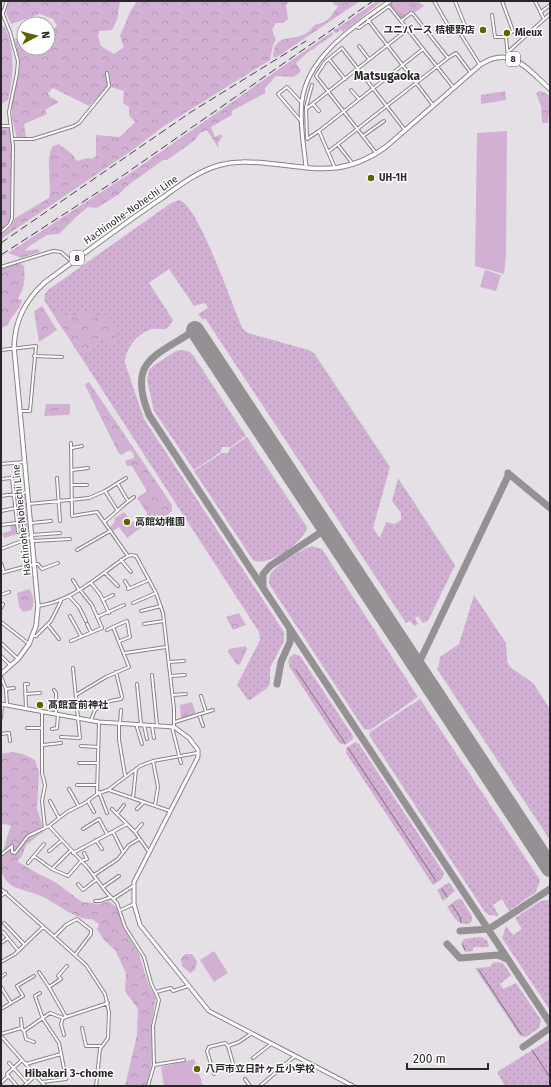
<svg xmlns="http://www.w3.org/2000/svg" width="551" height="1087" viewBox="0 0 551 1087" font-family="'Fira Sans','Noto Sans JP',sans-serif">
<defs>
<pattern id="grass-dots" width="8" height="8" patternUnits="userSpaceOnUse"><rect width="8" height="8" fill="#d1b0d3"/><path d="M2 2h.1M6 6h.1" fill="none" stroke="#b397b5" stroke-width="1.8" stroke-linecap="round"/></pattern>
<pattern id="forest-crowns" width="20" height="18" patternUnits="userSpaceOnUse"><rect width="20" height="18" fill="#d1b0d3"/><path d="M2 6a3 3 0 1 1 6 0M12 15a3 3 0 1 1 6 0" fill="none" stroke="#b397b5"/></pattern>
<pattern id="cemetery-stones" width="16" height="16" patternUnits="userSpaceOnUse"><rect width="16" height="16" fill="#d1b0d3"/><path d="M2 7V4a2 2 0 0 1 4 0v3zM10 15v-3a2 2 0 0 1 4 0v3z" fill="#b397b5"/></pattern>
<pattern id="park-tufts" width="24" height="20" patternUnits="userSpaceOnUse"><rect width="24" height="20" fill="#d1b0d3"/><path d="M3 7l-1-3M5 7V3M7 7l1-3M15 17l-1-3M17 17v-4M19 17l1-3" fill="none" stroke="#b397b5"/></pattern>
</defs>
<rect width="100%" height="100%" fill="#e5e0e6"/>
<path fill="url(#grass-dots)" d="M 179,200 C 199,205 232,307 243,329 L 248,333 L 309,350 L 314,353 L 390,467 L 373,528 L 380,538 L 386,522 L 394,524 L 401,520 L 401,513 L 392,501 L 398,478 L 455,565 L 428,621 L 423,623 L 418,616 L 415,618 L 418,624 L 414,626 L 410,621 L 406,623 L 205,318 L 203,320 L 198,314 L 208,308 L 205,303 L 194,306 L 169,269 L 149,283 L 173,320 C 171,323 169,328 165,329 C 161,330 156,328 152,329 C 138,333 125,348 125,363 L 144,419 L 284,632 L 284,641 L 270,668 L 270,684 L 267,688 L 250,700 L 248,700 L 237,685 L 260,640 L 259,632 L 44,300 L 45,294 L 48,290 L 171,203 Z
M 182,350 L 190,352 L 193,355 L 246,436 L 230,447 L 222,447 L 221,452 L 194,470 L 154,411 L 147,380 L 149,370 L 153,366 L 176,351 Z
M 247,437 L 307,527 C 305,542 267,568 253,560 L 194,471 L 222,453 L 228,453 L 230,448 Z
M 25,494 L 28,531 L 19,533 L 15,495 Z
M 312,546 L 322,549 L 418,697 L 370,730 L 364,729 L 269,584 C 269,579 269,575 272,572 C 278,564 302,549 312,546 Z
M 474,595 L 506,643 L 507,661 L 510,667 L 533,683 L 550,709 L 550,840 L 437,669 L 439,665 L 440,657 L 459,644 Z
M 295,654 L 300,656 L 304,662 L 353,736 L 353,739 L 345,745 L 339,743 L 290,668 L 288,661 L 291,656 Z
M 420,699 L 540,880 L 536,892 L 509,911 L 502,899 L 493,905 L 498,914 L 498,916 L 489,915 L 485,912 L 369,735 L 370,732 Z
M 355,742 L 359,744 L 444,873 L 442,879 L 433,885 L 346,753 L 346,748 Z
M 448,883 L 450,883 L 455,891 L 443,901 L 437,890 Z
M 458,899 L 461,899 L 472,916 L 472,921 L 469,924 C 457,926 453,915 447,907 Z
M 545,900 L 550,900 L 550,1010 L 502,938 L 506,926 L 513,935 L 522,929 L 515,918 L 539,902 Z
M 480,937 L 487,940 L 489,947 L 473,947 L 473,951 L 465,952 L 461,944 L 464,939 Z
M 494,962 L 503,963 L 511,975 L 500,984 L 503,989 L 516,983 L 541,1020 L 539,1028 L 526,1037 L 520,1036 L 475,968 L 489,967 Z
M 550,1039 L 550,1086 L 505,1086 L 497,1072 Z"/>
<path fill="url(#forest-crowns)" d="M 9,1 L 120,1 L 117,20 L 112,30 L 99,31 L 98,36 L 101,46 L 114,54 L 124,47 L 120,36 L 130,12 L 137,1 L 290,1 L 286,5 L 288,19 L 282,23 L 276,23 L 272,30 L 276,40 L 273,45 L 270,60 L 164,126 L 131,151 L 1,239 L 1,235 L 11,227 L 15,218 L 49,198 C 52,183 45,157 53,146 L 59,144 L 72,154 L 77,161 L 87,158 L 92,159 L 96,156 L 96,135 L 120,137 L 135,122 L 129,115 L 129,107 L 123,103 L 124,91 L 108,86 L 89,106 L 53,88 L 48,93 L 50,97 L 58,101 L 57,103 L 45,110 L 47,114 L 24,124 L 26,137 L 17,138 L 12,118 L 12,104 L 20,66 L 15,39 L 24,35 L 24,48 L 48,48 L 48,26 L 55,28 L 57,26 L 53,19 L 40,14 L 11,24 L 6,13 Z
M 333,1 L 360,1 L 277,57 L 273,57 C 274,37 284,40 300,36 C 307,34 311,29 316,24 C 327,24 332,15 338,6 L 333,4 Z
M 377,1 L 382,1 L 343,32 L 341,30 L 336,33 L 333,31 Z
M 1,26 L 5,27 C 15,51 14,74 8,100 L 1,104 Z
M 332,32 L 333,35 L 307,53 L 296,63 L 301,71 L 294,77 L 276,76 L 265,88 L 265,93 L 232,111 L 232,115 L 211,127 L 215,137 L 221,134 L 222,137 L 218,143 L 219,149 L 207,130 L 200,133 L 194,141 L 167,160 L 163,160 L 127,186 L 119,194 L 97,208 L 88,207 L 77,216 L 59,234 L 47,235 L 28,247 L 25,251 L 38,249 L 40,252 L 21,258 L 8,253 L 132,172 Z
M 505,91 L 506,100 L 481,104 L 481,95 Z
M 539,91 L 544,92 L 550,97 L 548,123 L 542,123 L 541,106 L 536,93 Z
M 20,263 L 24,266 C 25,282 25,285 18,299 L 22,300 C 20,311 11,315 8,325 L 1,328 L 1,269 Z
M 42,306 L 57,330 L 39,342 L 34,311 Z
M 52,310 L 68,317 L 86,311 L 91,311 L 98,317 L 100,314 L 106,314 L 120,329 L 116,333 L 115,344 L 109,347 L 105,338 L 99,340 L 99,345 L 81,355 Z
M 89,382 L 172,505 L 172,511 L 160,520 L 150,524 L 146,517 L 147,513 L 137,498 L 147,491 L 132,466 L 127,466 L 125,461 L 134,458 L 133,453 L 130,450 L 121,455 L 118,452 L 85,385 Z
M 46,404 L 70,404 L 70,413 L 68,415 L 44,416 Z
M 29,589 C 34,595 35,603 31,610 L 23,612 L 19,606 L 17,593 Z
M 239,613 L 246,625 L 233,630 L 226,617 Z
M 246,646 L 247,649 L 240,664 L 237,665 L 228,652 L 229,649 Z
M 13,752 L 23,754 L 35,760 L 39,772 L 37,808 L 44,831 L 26,845 L 22,856 L 17,861 L 35,872 L 55,882 L 82,902 L 100,904 L 109,901 L 117,908 L 123,927 L 139,954 L 148,983 L 156,998 L 151,1026 L 153,1043 L 151,1068 L 146,1086 L 125,1086 L 137,1035 L 138,1009 L 125,991 L 126,973 L 115,950 L 104,940 L 97,929 L 99,924 L 92,919 C 80,922 54,902 43,897 C 34,892 23,891 14,887 C 9,884 4,879 2,873 C 0,860 6,838 11,826 L 5,824 L 1,825 L 1,754 Z
M 185,954 L 192,954 L 197,961 L 195,970 L 190,973 L 182,966 L 181,959 Z"/>
<path fill="url(#cemetery-stones)" d="M 1,127 L 10,127 L 12,152 L 10,221 L 1,230 Z"/>
<path fill="url(#park-tufts)" d="M 393,1 L 418,1 L 424,6 L 414,13 L 411,11 L 401,19 L 389,4 Z
M 10,525 L 16,525 L 17,534 L 4,538 L 2,533 L 11,531 Z
M 192,702 L 196,714 L 181,718 L 180,705 Z"/>
<path fill="#d1b0d3" d="M 507,131 L 506,255 L 504,274 L 475,266 L 477,133 Z
M 485,270 L 501,275 L 496,291 L 480,287 Z
M 124,512 L 132,522 L 138,520 L 141,521 L 144,519 L 147,523 L 127,538 L 119,527 L 113,531 L 110,527 L 114,523 L 115,518 Z
M 214,951 L 228,973 L 214,982 L 200,960 Z
M 194,1059 L 203,1086 L 164,1086 L 161,1067 Z"/>
<g fill="none" stroke-linecap="round" stroke-linejoin="round">
<path stroke="#856a87" stroke-width="1" d="M 296,670 L 345,743
M 348,748 L 436,881
M 442,889 L 447,897
M 452,905 L 460,917 L 461,923
M 463,945 L 465,950
M 479,970 L 521,1034
M 532,1050 L 550,1077"/>
<path stroke="#949094" stroke-width="7" d="M 195,330 C 155,357 127,360 149,415 L 550,1023
M 509,474 L 550,508
M 263,585 L 263,574 L 270,566 L 326,529
M 417,667 L 508,476 L 508,473
M 277,684 L 281,662 L 290,642 L 290,630
M 460,931 L 489,929 L 550,889
M 447,944 L 460,958 L 498,955 L 507,959
M 523,1047 L 550,1028"/>
<path stroke="#949094" stroke-width="18" d="M 195,330 L 550,868"/>
<g stroke="#888388" stroke-width="4">
<path id="street" d="M 434,1 L 449,27 L 458,30 L 480,65
M 455,1 L 466,28 L 466,30 L 460,33
M 502,1 L 513,31 L 506,37 L 508,57
M 535,1 L 544,19
M 1,10 L 10,32 L 18,61 L 17,73 L 9,112 L 13,146 L 12,219 L 9,225 L 1,232
M 541,12 L 550,5
M 3,13 L 7,1
M 492,15 L 495,37 L 506,37
M 368,20 L 433,105
M 401,21 L 411,13 L 413,14 L 448,58 L 456,53 L 471,73
M 356,26 L 359,28 L 389,6 L 454,88
M 359,46 L 369,59
M 508,52 L 550,14
M 329,59 L 345,79
M 312,85 L 306,107 L 307,139 L 319,131
M 351,90 L 359,99
M 313,104 L 319,111
M 306,109 L 408,29
M 300,120 L 278,94 L 287,87 L 301,102
M 1,126 L 11,126
M 363,136 L 384,121
M 13,139 L 33,139 L 74,126 L 79,123 L 106,90 L 109,86 L 107,73
M 338,145 L 353,164
M 328,152 L 448,58
M 376,153 L 316,76 L 325,62 L 342,48 L 405,130
M 335,168 L 319,131 L 423,49
M 1,267 L 53,251 L 61,252 L 72,262
M 1,350 L 36,346 L 30,411 L 21,411
M 34,356 L 62,357
M 71,443 L 72,516 L 97,512 L 128,556
M 72,448 L 82,446
M 1,464 L 25,462
M 72,470 L 88,468
M 57,478 L 60,521
M 1,479 L 12,478 L 18,532
M 118,484 L 128,501
M 72,485 L 87,485
M 105,491 L 126,478
M 1,496 L 28,492
M 29,504 L 89,498 L 105,491 L 117,510
M 1,511 L 16,508
M 104,522 C 115,514 122,505 134,497
M 31,523 L 51,521
M 1,525 L 17,523
M 32,535 L 60,533
M 33,541 L 70,539
M 1,549 L 32,537
M 77,550 L 110,531
M 121,560 L 131,572
M 1,563 L 4,572
M 1,573 L 35,564 L 38,564 L 42,569 L 58,563
M 105,573 L 118,586
M 73,580 L 79,590
M 125,581 L 129,588
M 91,583 L 100,594 L 109,613
M 128,589 L 149,580
M 1,595 L 9,592
M 69,596 L 79,607 L 86,621
M 103,600 L 113,595
M 133,603 L 156,593
M 38,606 C 73,601 98,576 126,557 L 131,555 L 136,556 L 156,593 L 163,613 L 174,709 L 174,727
M 1,608 L 3,604
M 141,611 L 161,606
M 70,616 L 81,636
M 97,617 L 124,605
M 1,622 L 29,644
M 87,624 L 91,632
M 144,624 L 164,621
M 48,625 L 59,639
M 107,630 L 113,627
M 33,636 L 36,636 L 51,621 L 61,601
M 71,641 L 102,628 L 92,605 L 80,590
M 1,643 L 18,659
M 125,653 L 166,647
M 1,656 L 10,665
M 169,662 L 184,661
M 152,675 L 157,725
M 171,676 L 185,675
M 1,677 L 6,689 L 7,705
M 137,684 L 141,724
M 6,689 L 14,688
M 54,690 L 56,693 L 56,713
M 25,694 L 40,693
M 76,695 L 106,677 L 129,667 L 113,627 L 127,621 L 130,637 L 120,641
M 173,695 L 186,694
M 201,696 L 206,712
M 26,708 L 25,684 L 28,684
M 42,711 L 42,773 L 45,785 L 42,801 L 45,828
M 199,714 L 203,726
M 1,718 L 2,704
M 91,720 L 95,710 L 110,701 L 121,699 L 122,697 L 116,672
M 175,722 L 213,710
M 119,723 L 119,740 L 125,775
M 120,723 L 121,710
M 136,724 L 142,744
M 144,725 L 147,739
M 152,726 L 154,738
M 172,727 L 181,763
M 27,728 L 42,728
M 52,729 L 57,728 L 58,714
M 1,734 L 9,733 L 10,741
M 61,737 L 80,738 L 73,668
M 43,745 L 61,743
M 81,746 L 98,747
M 153,761 L 158,787 L 155,805
M 79,763 L 97,763
M 77,785 L 96,785
M 69,789 L 78,805
M 109,790 L 170,811
M 99,792 L 107,813
M 97,794 L 99,722
M 133,798 L 136,769
M 50,801 L 59,818
M 88,801 L 94,812
M 112,809 L 135,832 L 149,852
M 137,809 L 144,802
M 117,814 L 124,805
M 49,826 L 88,868 L 107,893 L 117,903 L 125,927 L 144,957 L 151,983 L 159,1000 L 153,1026 L 154,1065 L 148,1086
M 83,829 L 99,819 L 107,834
M 113,832 L 123,852
M 135,832 L 142,824
M 96,840 L 102,849
M 49,851 L 61,841
M 73,853 L 127,824
M 1,855 L 12,846 L 12,852 L 15,853 L 28,836 L 49,826 L 67,812 L 85,803 L 97,794 L 108,790 L 140,766 L 153,761 L 197,753
M 34,856 L 52,869 L 70,851
M 28,863 L 44,844
M 52,869 L 68,876 L 81,861 L 87,859 L 84,853
M 94,875 L 118,859 L 129,845 L 139,839
M 78,884 L 83,890 L 97,879
M 103,887 L 119,876
M 1,889 L 86,965 L 105,994 L 109,1012 L 108,1038 L 100,1049 L 96,1086
M 1,896 L 6,892
M 113,899 L 133,886
M 95,901 L 100,901 L 111,897
M 121,910 L 134,904
M 4,923 L 24,944
M 3,932 L 17,949
M 55,936 L 66,925 L 77,919 L 91,930 L 91,934 L 75,955
M 1,943 L 8,938
M 1,962 L 15,954 L 43,927
M 39,972 L 49,987
M 1,977 L 5,974
M 1,987 L 11,1003
M 156,992 L 171,988 L 173,991 L 188,986
M 40,993 L 35,996 L 43,1019 L 59,1043 L 66,1079 L 42,1082
M 1,1009 L 23,996 L 17,986 L 34,976
M 66,1017 L 49,987 L 61,979 L 58,976 L 67,966
M 63,1018 L 61,1024 L 64,1035
M 21,1019 L 22,1028
M 82,1028 L 86,1046 L 101,1046
M 24,1031 L 26,1039 L 34,1042
M 1,1034 L 21,1028 L 24,1031 L 50,1013 L 63,1018 L 108,1003
M 1,1036 L 45,1086
M 228,1046 L 234,1067
M 253,1058 L 271,1044
M 9,1063 L 27,1083
M 26,1064 L 61,1054
M 154,1065 L 184,1060
M 214,1074 L 207,1051 L 209,1047 L 225,1043 L 228,1046 L 239,1042 L 252,1033
M 245,1079 L 250,1086
M 1,1083 L 8,1076
M 17,1086 L 7,1074 L 22,1060
M 24,1086 L 36,1075
M 260,1086 L 295,1056"/>
</g>
<g stroke="#888388" stroke-width="5">
<path id="secondary" d="M 306,167 C 304,146 299,122 302,101 C 307,56 356,25 390,1
M 1,704 L 99,722 L 174,727 L 189,738 L 198,750 L 198,757 L 134,882 L 134,904 L 140,925 L 209,1011 L 353,1086"/>
</g>
<g stroke="#888388" stroke-width="5.5">
<path id="primary" d="M 1,674 L 18,659 L 29,644 L 36,626 L 38,606 L 14,347 C 15,320 25,301 44,283 C 83,254 122,225 162,198 C 180,185 198,171 220,165 C 235,161 250,162 265,163 C 314,168 344,178 387,146 L 480,65 C 511,44 528,70 550,89"/>
</g>
<use href="#street" stroke="#fff" stroke-width="2"/>
<use href="#secondary" stroke="#fff" stroke-width="3"/>
<use href="#primary" stroke="#fff" stroke-width="3.5"/>
<path stroke="#434043" stroke-width="1" stroke-dasharray="8 4" stroke-linecap="butt" d="M 1,243 L 191,112 L 306,41
M 1,255 L 115,181 L 373,1"/>
</g>
<g fill="#5d6300" stroke="#fff" stroke-width="1.5">
<circle cx="483" cy="30" r="4"/>
<circle cx="507" cy="33" r="4"/>
<circle cx="371" cy="178" r="4"/>
<circle cx="127" cy="522" r="4"/>
<circle cx="40" cy="705" r="4"/>
<circle cx="197" cy="1069" r="4"/>
</g>
<g text-anchor="middle" dominant-baseline="central" stroke-width="3" stroke-linejoin="round" paint-order="stroke">
<g fill="#fff" stroke="#696869" stroke-width="1">
<rect x="506" y="52" width="14" height="14" rx="3"/>
<rect x="70" y="251" width="14" height="14" rx="3"/>
</g>
<g font-size="9" font-weight="bold" fill="#292729">
<text x="513" y="59">8</text>
<text x="77" y="258">8</text>
</g>
<g font-size="10" font-weight="bold" fill="#292729" stroke="#fff" text-anchor="start">
<text x="475" y="30" text-anchor="end">ユニバース 桔梗野店</text>
<text x="515" y="33">Mieux</text>
<text x="379" y="178">UH-1H</text>
<text x="135" y="522">高館幼稚園</text>
<text x="48" y="705">髙館蒼前神社</text>
<text x="205" y="1069">八戸市立日計ヶ丘小学校</text>
</g>
<g font-size="10" fill="#292729" stroke="#fff">
<text transform="translate(131 210) rotate(-35)">Hachinohe-Nohechi Line</text>
<text transform="translate(22 520) rotate(-96)">Hachinohe-Nohechi Line</text>
</g>
<g font-size="11" font-weight="bold" fill="#292729" stroke="#fff">
<text x="69" y="1073">Hibakari 3-chome</text>
</g>
<g font-size="12" font-weight="bold" fill="#292729" stroke="#fff">
<text x="387" y="76">Matsugaoka</text>
</g>
</g>
<rect width="551" height="1087" fill="none" stroke="#292729" stroke-width="4"/>
<g transform="translate(36 36) rotate(83)"><circle r="19" fill="#ffffff" stroke="#a9a9a9"/>
<path d="M0-3L7 15L0 10L-7 15Z" fill="#5d6300"/>
<text y="-6" font-size="11" font-weight="bold" text-anchor="middle" fill="#292729">N</text>
</g>
<path d="M407 1063v6h81v-6" fill="none" stroke="#292729" stroke-width="2"/>
<text x="413" y="1063" font-size="12" fill="#292729" stroke="#ffffff" stroke-width="3" paint-order="stroke">200 m</text>
</svg>
